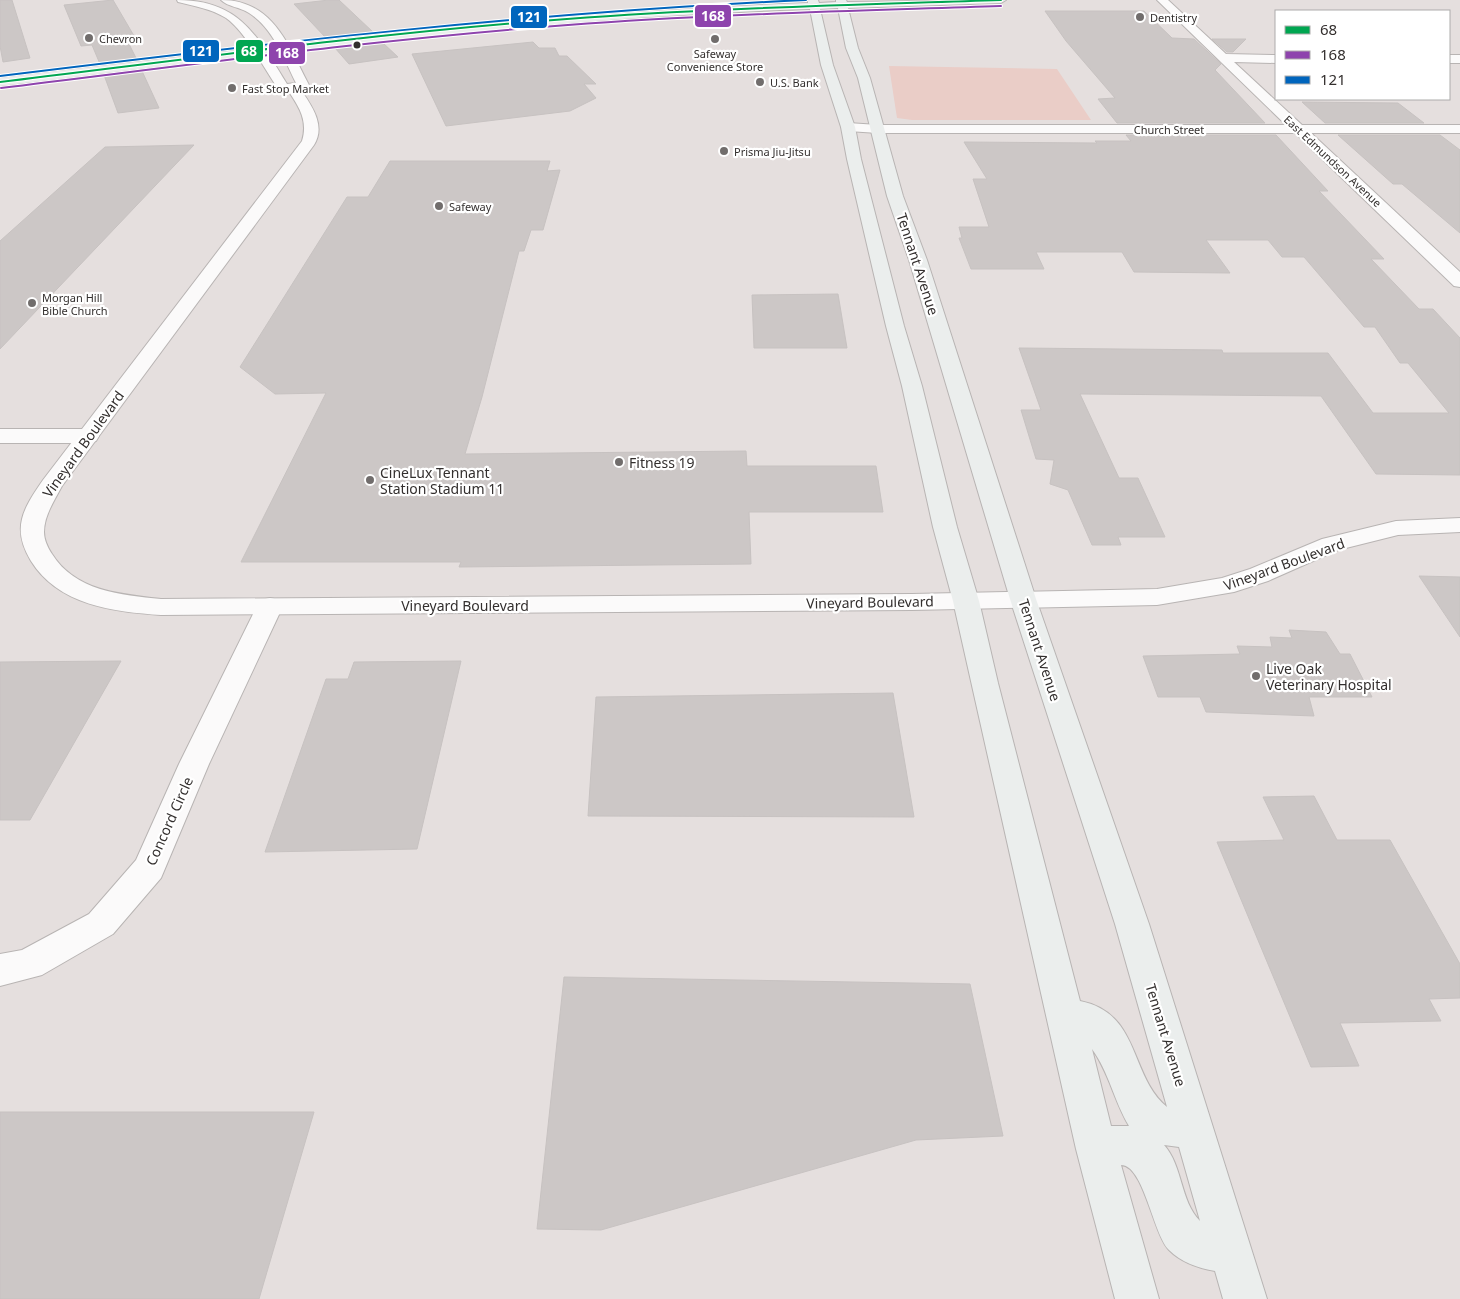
<svg xmlns="http://www.w3.org/2000/svg" width="1460" height="1299" viewBox="0 0 1460 1299" font-family="'Noto Sans',sans-serif">
<rect width="100%" height="100%" fill="#e5dfde"/>
<path fill="#eacdc7" d="M 889,66 L 1057,69 L 1091,120 L 912,120 L 897,118 Z"/>
<path fill="#ccc7c6" stroke="#c7c2c1" d="M 0,0 L 12,0 L 30,58 L 3,62 L 0,46 Z
M 113,0 L 137,41 L 128,42 L 137,60 L 100,64 L 92,45 L 81,46 L 64,5 Z
M 329,0 L 339,0 L 374,33 L 326,38 L 294,4 Z
M 1045,11 L 1144,11 L 1172,38 L 1194,39 L 1221,64 L 1215,70 L 1265,123 L 1117,123 L 1098,99 L 1115,98 L 1066,41 Z
M 1212,39 L 1246,39 L 1233,52 L 1227,52 Z
M 533,42 L 539,48 L 555,48 L 559,56 L 567,56 L 596,84 L 584,84 L 596,98 L 570,111 L 446,126 L 412,54 Z
M 383,43 L 398,57 L 349,64 L 335,48 Z
M 142,71 L 159,108 L 118,113 L 104,75 Z
M 1302,102 L 1398,103 L 1424,123 L 1325,123 Z
M 1126,135 L 1276,135 L 1328,191 L 1319,191 L 1384,259 L 1371,259 L 1419,309 L 1433,309 L 1460,338 L 1460,475 L 1376,474 L 1321,396 L 1080,394 L 1119,478 L 1138,478 L 1165,537 L 1118,537 L 1121,545 L 1092,545 L 1068,490 L 1050,484 L 1054,460 L 1036,459 L 1021,410 L 1041,410 L 1019,348 L 1222,350 L 1223,353 L 1328,353 L 1373,413 L 1449,413 L 1408,363 L 1400,363 L 1375,327 L 1364,327 L 1304,257 L 1282,257 L 1268,240 L 1206,240 L 1230,273 L 1134,272 L 1122,252 L 1036,252 L 1044,269 L 971,269 L 959,238 L 962,238 L 959,227 L 989,227 L 973,179 L 987,179 L 964,142 L 1097,143 L 1095,141 L 1131,141 Z
M 1338,135 L 1440,135 L 1460,150 L 1460,233 L 1402,184 L 1393,184 Z
M 194,145 L 0,349 L 0,241 L 105,147 Z
M 390,161 L 550,161 L 547,171 L 560,170 L 543,230 L 531,230 L 524,251 L 519,251 L 482,397 L 465,454 L 746,451 L 747,466 L 876,466 L 883,512 L 749,512 L 751,564 L 459,567 L 461,562 L 241,562 L 326,393 L 275,394 L 240,367 L 347,197 L 368,197 Z
M 838,294 L 847,348 L 754,348 L 752,295 Z
M 1419,576 L 1460,577 L 1460,637 Z
M 1289,630 L 1326,632 L 1340,654 L 1350,654 L 1372,697 L 1309,697 L 1314,716 L 1206,712 L 1200,697 L 1158,697 L 1143,656 L 1240,654 L 1237,646 L 1272,647 L 1270,637 L 1292,638 Z
M 121,661 L 30,820 L 0,820 L 0,662 Z
M 461,661 L 417,849 L 265,852 L 326,679 L 348,679 L 354,662 Z
M 893,693 L 914,817 L 588,816 L 596,697 Z
M 1314,796 L 1337,840 L 1390,840 L 1460,964 L 1460,998 L 1429,999 L 1441,1021 L 1340,1023 L 1359,1066 L 1311,1067 L 1217,842 L 1284,840 L 1263,797 Z
M 564,977 L 970,984 L 1003,1136 L 916,1140 L 601,1230 L 537,1229 Z
M 0,1112 L 314,1112 L 259,1299 L 0,1299 Z"/>
<g fill="none" stroke-linecap="round" stroke-linejoin="round">
<g stroke="#b8b4b3" stroke-width="2">
<path id="minor" d="M 1157,0 L 1168,0 L 1226,54 L 1276,55 L 1276,63 L 1234,62 L 1302,125 L 1460,125 L 1460,133 L 1311,133 L 1460,272 L 1460,287 L 1454,286 L 1295,133 L 878,133 L 848,131 L 841,127 L 848,123 L 878,125 L 1286,125 Z
M 1449,55 L 1460,55 L 1460,63 L 1449,63 Z
M 0,429 L 88,429 L 96,431 L 99,436 L 96,441 L 88,443 L 0,443 Z
M 270,598 L 279,600 L 283,606 L 209,764 L 161,878 L 113,934 L 42,975 L 0,986 L 0,954 L 22,950 L 89,914 L 136,860 L 179,764 L 257,606 L 261,600 Z"/>
</g>
<g stroke="#b8b4b3" stroke-width="2">
<path id="tertiary" d="M 177,0 C 240,0 257,36 287,84 L 296,83 C 284,59 273,28 249,13 C 240,7 228,7 221,0 C 273,0 288,45 309,85 L 301,90 C 312,106 326,126 314,145 L 62,486 C 54,501 44,516 44,532 C 44,540 48,548 52,554 C 75,591 121,595 161,599 L 912,594 L 1157,589 L 1222,578 L 1250,569 L 1322,539 L 1396,521 L 1460,518 L 1460,532 L 1398,535 L 1338,550 L 1268,581 L 1234,592 L 1157,605 L 912,610 L 161,615 C 114,612 58,605 31,561 C 11,528 23,509 43,480 L 302,141 C 308,122 300,108 289,92 L 279,90 C 264,69 246,32 226,18 C 212,9 194,6 178,2 Z"/>
</g>
<g stroke="#b8b4b3" stroke-width="2">
<path id="secondary" d="M 808,0 L 818,0 L 819,3 L 836,2 L 836,0 L 846,0 L 847,2 L 1006,0 L 1001,3 L 848,8 L 858,48 L 870,78 L 903,196 L 927,260 L 1036,599 L 1149,924 L 1267,1299 L 1223,1299 L 1215,1271 C 1198,1268 1181,1262 1169,1250 C 1153,1234 1144,1165 1121,1165 L 1159,1299 L 1115,1299 L 1076,1149 L 953,601 L 933,527 L 902,386 L 886,326 L 847,159 L 841,127 L 821,65 L 810,9 C 538,18 269,53 0,86 L 0,78 C 269,46 538,12 808,3 ZM 838,8 L 846,48 L 858,78 L 887,196 L 909,260 L 1010,599 L 1115,924 L 1167,1107 C 1129,1076 1141,1013 1080,1001 L 998,683 L 979,601 L 957,527 L 922,386 L 904,326 L 861,159 L 855,127 L 833,65 L 820,9 ZM 1092,1049 C 1109,1072 1114,1101 1129,1126 L 1111,1126 ZM 1164,1145 L 1179,1147 L 1200,1221 C 1180,1201 1183,1166 1164,1145 Z"/>
</g>
<use href="#minor" fill="#fbfafa" fill-rule="evenodd"/>
<use href="#tertiary" fill="#fbfafa" fill-rule="evenodd"/>
<use href="#secondary" fill="#ebeeed" fill-rule="evenodd"/>
<g stroke="#fff" stroke-width="4">
<path id="bus-1" d="M 0,82 C 189,59 377,33 567,19 C 712,8 856,5 1001,0"/>
</g>
<g stroke="#fff" stroke-width="4">
<path id="bus-2" d="M 1,88 C 190,65 378,39 568,25 C 712,14 856,11 1001,6"/>
</g>
<g stroke="#fff" stroke-width="4">
<path id="bus-3" d="M 0,76 C 268,43 536,12 806,0"/>
</g>
<use href="#bus-1" stroke="#00a651" stroke-width="2"/>
<use href="#bus-2" stroke="#8e44ad" stroke-width="2"/>
<use href="#bus-3" stroke="#0065bd" stroke-width="2"/>
</g>
<g fill="#716d6c" stroke="#fff" stroke-width="2">
<circle cx="1140" cy="17" r="5"/>
<circle cx="89" cy="38" r="5"/>
<circle cx="715" cy="39" r="5"/>
<circle cx="760" cy="82" r="5"/>
<circle cx="232" cy="88" r="5"/>
<circle cx="724" cy="151" r="5"/>
<circle cx="439" cy="206" r="5"/>
<circle cx="32" cy="303" r="5"/>
<circle cx="619" cy="462" r="5"/>
<circle cx="370" cy="480" r="5"/>
<circle cx="1256" cy="676" r="5"/>
</g>
<circle fill="#332f2e" stroke="#fff" stroke-width="2" cx="357" cy="45" r="4.5"/>
<g text-anchor="middle" dominant-baseline="central" stroke-width="4.5" stroke-linejoin="round" paint-order="stroke">
<g font-size="11" fill="#332f2e" stroke="#fff" text-anchor="start">
<text x="1150" y="17">Dentistry</text>
<text x="99" y="38">Chevron</text>
<text x="715" y="53" text-anchor="middle">Safeway<tspan x="715" dy="13">Convenience Store</tspan></text>
<text x="770" y="82">U.S. Bank</text>
<text x="242" y="88">Fast Stop Market</text>
<text x="734" y="151">Prisma Jiu-Jitsu</text>
<text x="449" y="206">Safeway</text>
<text x="42" y="297">Morgan Hill<tspan x="42" dy="13">Bible Church</tspan></text>
</g>
<g font-size="11" fill="#332f2e" stroke="#fff">
<text x="1169" y="129">Church Street</text>
<text transform="translate(1333 161) rotate(43)">East Edmundson Avenue</text>
</g>
<g font-size="14" fill="#332f2e" stroke="#fff">
<text transform="translate(918 264) rotate(72)">Tennant Avenue</text>
<text transform="translate(83 444) rotate(-54)">Vineyard Boulevard</text>
<text transform="translate(1284 564) rotate(-20)">Vineyard Boulevard</text>
<text transform="translate(870 602) rotate(-1)">Vineyard Boulevard</text>
<text x="465" y="605">Vineyard Boulevard</text>
<text transform="translate(1040 650) rotate(72)">Tennant Avenue</text>
<text transform="translate(169 821) rotate(-66)">Concord Circle</text>
<text transform="translate(1166 1035) rotate(73)">Tennant Avenue</text>
</g>
<g font-size="14" fill="#332f2e" stroke="#fff" text-anchor="start">
<text x="629" y="462">Fitness 19</text>
<text x="380" y="472">CineLux Tennant<tspan x="380" dy="16">Station Stadium 11</tspan></text>
<text x="1266" y="668">Live Oak<tspan x="1266" dy="16">Veterinary Hospital</tspan></text>
</g>
</g>
<g stroke="#fff" stroke-width="2">
<rect x="694" y="4" width="38" height="24" rx="5" fill="#8e44ad"/>
<rect x="510" y="5" width="38" height="24" rx="5" fill="#0065bd"/>
<rect x="235" y="39" width="29" height="24" rx="5" fill="#00a651"/>
<rect x="182" y="39" width="38" height="24" rx="5" fill="#0065bd"/>
<rect x="268" y="41" width="38" height="24" rx="5" fill="#8e44ad"/>
</g>
<g font-size="14" text-anchor="middle" font-weight="bold" fill="#fff">
<text x="713" y="21">168</text>
<text x="529" y="22">121</text>
<text x="249" y="56">68</text>
<text x="201" y="56">121</text>
<text x="287" y="58">168</text>
</g>
<rect x="1275" y="10" width="175" height="90" fill="#ffffff" stroke="#adacab"/>
<rect x="1285" y="26" width="25" height="8" fill="#00a651" stroke="#adacab"/>
<text x="1320" y="35" font-size="15" fill="#332f2e">68</text>
<rect x="1285" y="51" width="25" height="8" fill="#8e44ad" stroke="#adacab"/>
<text x="1320" y="60" font-size="15" fill="#332f2e">168</text>
<rect x="1285" y="76" width="25" height="8" fill="#0065bd" stroke="#adacab"/>
<text x="1320" y="85" font-size="15" fill="#332f2e">121</text>
</svg>
